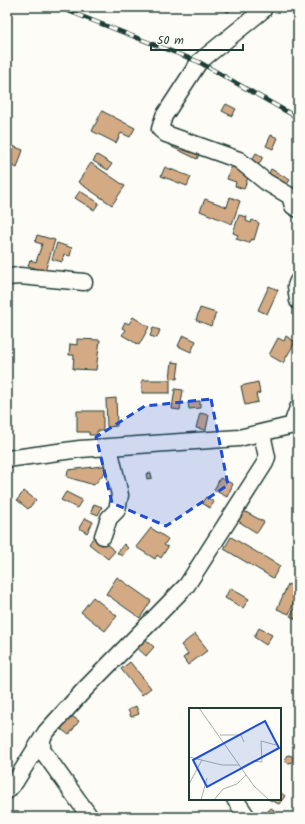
<svg xmlns="http://www.w3.org/2000/svg" width="305" height="824" viewBox="0 0 305 824" font-family="Kalam,sans-serif">
<rect width="100%" height="100%" fill="#fdfcf7"/>
<filter id="ink" filterUnits="userSpaceOnUse"><feTurbulence type="fractalNoise" baseFrequency=".025" numOctaves="2"/><feDisplacementMap in="SourceGraphic" scale="8" xChannelSelector="R" yChannelSelector="G"/><feConvolveMatrix kernelMatrix="1 2 1 2 8 2 1 2 1" color-interpolation-filters="sRGB"/></filter>
<g filter="url(#ink)">
<path fill="#d4aa85" stroke="#1f3d34" d="M 224,7 L 231,7 L 229,12 L 223,10 Z
M 7,76 L 10,77 L 7,92 Z
M 226,104 L 236,109 L 232,116 L 222,111 Z
M 102,111 L 135,128 L 130,137 L 121,133 L 116,143 L 92,131 Z
M 271,135 L 278,138 L 273,149 L 266,146 Z
M 176,139 L 201,150 L 197,159 L 172,147 Z
M 7,144 L 23,150 L 17,168 L 7,164 Z
M 256,153 L 263,157 L 259,164 L 252,160 Z
M 97,155 L 112,164 L 108,170 L 93,161 Z
M 91,163 L 125,186 L 112,205 L 78,182 Z
M 232,165 L 250,171 L 244,189 L 235,186 L 236,182 L 227,179 Z
M 165,167 L 191,177 L 187,186 L 161,176 Z
M 271,169 L 290,180 L 284,189 L 266,179 Z
M 80,191 L 99,203 L 94,210 L 75,198 Z
M 230,197 L 240,201 L 232,224 L 200,211 L 205,199 L 227,207 Z
M 239,215 L 247,217 L 246,221 L 251,223 L 252,220 L 259,223 L 254,240 L 251,239 L 249,243 L 236,239 L 238,235 L 233,233 Z
M 37,235 L 55,240 L 45,271 L 28,266 L 30,260 L 36,262 L 42,244 L 35,242 Z
M 57,243 L 72,248 L 70,256 L 64,254 L 62,262 L 52,259 Z
M 269,286 L 278,290 L 267,314 L 258,310 Z
M 200,308 L 216,313 L 211,326 L 196,320 Z
M 133,317 L 149,327 L 139,345 L 122,335 L 126,330 L 122,328 L 125,322 L 129,324 Z
M 153,328 L 160,330 L 157,338 L 150,336 Z
M 183,335 L 196,341 L 191,352 L 178,346 Z
M 286,336 L 295,342 L 283,363 L 269,355 L 278,338 L 284,341 Z
M 77,339 L 100,340 L 96,370 L 73,369 L 74,355 L 69,355 L 70,344 L 77,345 Z
M 172,362 L 179,363 L 177,379 L 170,378 Z
M 142,380 L 170,380 L 170,393 L 142,393 Z
M 258,382 L 260,393 L 256,394 L 258,402 L 245,405 L 241,386 Z
M 175,389 L 183,390 L 180,410 L 172,409 Z
M 116,398 L 117,426 L 107,427 L 106,399 Z
M 200,401 L 200,408 L 189,409 L 188,402 Z
M 77,411 L 103,411 L 103,431 L 97,431 L 97,435 L 89,435 L 89,432 L 77,432 Z
M 200,413 L 209,415 L 206,430 L 196,428 Z
M 111,465 L 94,485 L 67,477 L 68,470 Z
M 151,473 L 152,478 L 147,479 L 146,474 Z
M 220,478 L 233,484 L 227,497 L 214,490 Z
M 24,491 L 36,500 L 28,509 L 17,500 Z
M 66,492 L 82,500 L 77,508 L 61,500 Z
M 206,497 L 214,502 L 210,508 L 202,503 Z
M 94,504 L 102,507 L 98,515 L 91,512 Z
M 244,511 L 264,522 L 257,533 L 238,521 Z
M 85,518 L 93,522 L 87,533 L 79,528 Z
M 151,528 L 168,539 L 164,545 L 168,547 L 161,558 L 157,555 L 155,559 L 136,547 Z
M 95,535 L 115,551 L 108,559 L 89,544 Z
M 231,537 L 280,566 L 273,578 L 224,549 Z
M 124,544 L 128,548 L 122,556 L 117,553 Z
M 117,577 L 151,601 L 140,618 L 106,594 Z
M 288,584 L 298,589 L 298,593 L 289,614 L 277,609 Z
M 230,588 L 249,599 L 243,608 L 225,598 Z
M 93,597 L 117,616 L 105,631 L 81,612 Z
M 298,603 L 298,620 L 290,616 Z
M 259,628 L 272,635 L 266,645 L 254,637 Z
M 195,634 L 208,650 L 188,665 L 183,658 L 188,654 L 181,645 Z
M 142,636 L 154,647 L 146,656 L 134,645 Z
M 130,662 L 151,688 L 142,695 L 121,669 Z
M 136,706 L 139,714 L 131,717 L 128,710 Z
M 66,712 L 79,721 L 69,735 L 57,726 Z
M285 759a4 4 0 1 1 8 0a4 4 0 1 1-8 0Z
M 280,792 L 285,796 L 279,804 L 268,799 L 280,799 Z
M 271,808 L 274,810 L 271,814 L 268,811 Z"/>
<g fill="none" stroke-linecap="round" stroke-linejoin="round">
<g stroke="#1f3d34" stroke-width="19">
<path id="minor" d="M 263,10 L 199,62 L 164,116 L 160,129 L 166,134 L 239,160 L 266,182 L 290,196 L 293,206 L 298,209
M 7,277 L 20,276 L 84,282
M 298,281 L 296,286 L 298,301
M 295,425 L 294,419 L 298,408
M 7,459 L 80,449 L 239,438 L 298,424
M 103,536 L 109,518 L 117,510 L 120,495 L 109,447
M 42,739 L 42,750 L 90,817
M 7,791 L 15,782 L 46,732 L 85,689 L 187,585 L 265,463 L 267,457 L 262,434
M 235,799 L 247,817"/>
</g>
<use href="#minor" stroke="#fdfcf7" stroke-width="16"/>
<g stroke="#1f3d34" stroke-width="4.5">
<path id="rail" d="M 58,7 L 199,62 L 298,118"/>
</g>
<use href="#rail" stroke="#fdfcf7" stroke-width="3" stroke-dasharray="9" stroke-linecap="butt"/>
</g>
</g>
<path fill="#1d4ed8" fill-opacity="0.2" stroke="#1d4ed8" stroke-width="3" stroke-dasharray="8 5" stroke-linejoin="round" d="M 211,399 L 228,485 L 166,526 L 112,503 L 96,437 L 145,406 Z"/>
<g transform="translate(189 708)">
<rect width="92" height="92" fill="#fdfcf7"/>
<path fill="none" stroke="#a4b0a9" stroke-width="1" d="M 10,0 L 65,78 L 80,92M 31,27 L 52,27 L 55,34M 0,49 L 33,57 L 50,57M 53,59 L 65,53 L 73,54 L 72,33 L 87,37M 0,76 L 13,52M 12,92 L 18,70M 25,92 L 34,81 L 48,76 L 57,67"/>
<path fill="#1d4ed8" fill-opacity="0.15" stroke="#1d4ed8" stroke-width="2" d="M 76,13 L 90,40 L 18,79 L 4,52 Z"/>
<rect width="92" height="92" fill="none" stroke="#1f3d34" stroke-width="2"/>
</g>
<rect width="305" height="824" fill="none" stroke="#fdfcf7" stroke-width="24"/>
<rect x="12" y="12" width="281" height="800" fill="none" stroke="#1f3d34" stroke-width="1.5" filter="url(#ink)"/>
<path d="M151 44v6h92v-6" fill="none" stroke="#1f3d34" stroke-width="2"/>
<text x="157" y="44" font-size="12" fill="#1f3d34" stroke="#fdfcf7" stroke-width="3" paint-order="stroke">50 m</text>
</svg>
